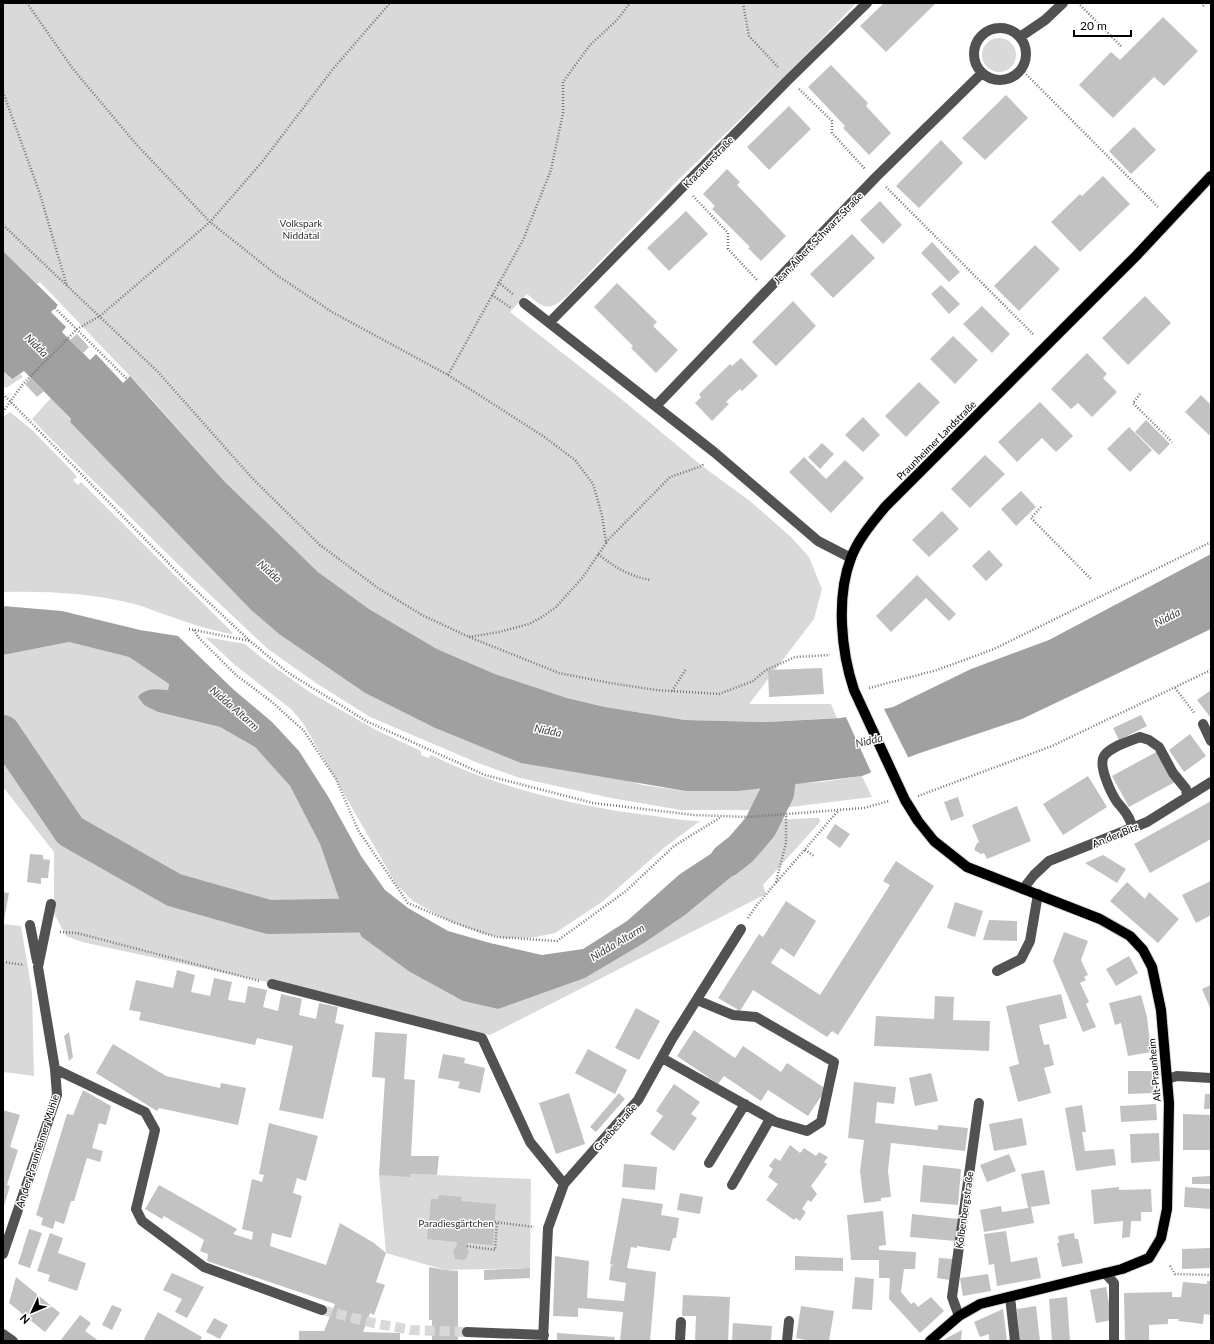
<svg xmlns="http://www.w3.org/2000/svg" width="1214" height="1344" viewBox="0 0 1214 1344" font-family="Lato,sans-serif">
<rect width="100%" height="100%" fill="#fff"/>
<path fill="#d9d9d9" d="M 3,3 L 856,3 L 816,45 L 677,181 L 566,297 C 548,312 543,308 527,294 L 510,312 L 620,398 L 702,466 L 750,501 L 792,538 L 809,557 L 822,589 L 814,619 L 749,704 L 831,704 L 837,718 L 767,722 L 685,720 L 605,707 L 567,698 L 495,674 L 437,649 L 369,609 L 318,572 L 225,482 L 149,396 L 40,282 L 37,284 L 3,251 Z
M982 55a17 17 0 1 1 34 0a17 17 0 1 1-34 0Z
M 3,371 L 11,379 L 20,374 L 23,377 L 6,388 L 3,385 Z
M 51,398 L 71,420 L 70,422 L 251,610 L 279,634 L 365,693 L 433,727 L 643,785 L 686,791 L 739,791 L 769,787 L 753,810 L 681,810 L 611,798 L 520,778 L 478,763 L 370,717 L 316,683 L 268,649 L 191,577 L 46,434 L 32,419 Z
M 10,412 L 32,430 L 73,472 L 77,477 L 73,480 L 78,485 L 81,482 L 233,633 L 231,634 C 211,630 191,624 172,617 C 159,613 147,607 134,604 C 91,593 47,591 3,592 L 3,417 Z
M 205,637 L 245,644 L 262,658 L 311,693 L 376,730 L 421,751 L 421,755 L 428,758 L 431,755 C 498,788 581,808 655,816 C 670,818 685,821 700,821 L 665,847 L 602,902 L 555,933 L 531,938 L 504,938 L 480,933 L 445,919 L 413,901 L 396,884 L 303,723 L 292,710 L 235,665 Z
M 69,642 L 129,657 L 169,684 L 168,690 L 153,689 L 158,712 L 220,727 L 255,747 L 290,786 L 320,844 L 338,896 L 410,972 L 463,1001 L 498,1009 L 585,978 L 644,943 L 685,915 L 736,873 L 769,837 L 759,821 L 814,818 L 819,818 L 820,822 L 763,885 L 766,894 L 490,1035 L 364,1003 L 82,942 L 66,936 L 54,913 L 54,852 L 3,787 L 3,655 Z
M 862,776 L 872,797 L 774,809 L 786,784 L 823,782 Z
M 3,924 L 21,926 L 32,992 L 34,1076 L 3,1072 Z
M 410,1174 L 531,1179 L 530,1268 L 445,1270 L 386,1253 L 379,1175 L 410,1176 Z"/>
<path fill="#a0a0a0" d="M 3,251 L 58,305 L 51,312 L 66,327 L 62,332 L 90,360 L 96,354 L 123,383 L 130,376 L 225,482 L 318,572 L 369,609 L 437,649 L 495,674 L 567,698 L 605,707 L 685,720 L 767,722 L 841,718 L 893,707 L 971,669 L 1049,640 L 1211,554 L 1211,629 L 1022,719 L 917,754 L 862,776 L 739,791 L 686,791 L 521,763 L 433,727 L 365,693 L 279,634 L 251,610 L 70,422 L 71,419 L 24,371 L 12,379 L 3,371 Z
M 3,606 L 62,611 L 140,630 L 178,636 L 234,690 L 272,722 L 299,751 L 329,798 L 361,856 L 385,890 L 408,908 L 448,931 L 490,943 L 542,955 L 583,949 L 627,921 L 680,874 L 726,844 L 760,827 L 767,838 L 736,873 L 685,915 L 644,943 L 585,978 L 498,1009 L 463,1001 L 410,972 L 362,937 L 338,896 L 320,844 L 290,786 L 255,747 L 220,727 L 158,712 L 144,705 L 138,697 C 145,688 157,689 168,690 L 169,684 L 129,657 L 69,642 L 3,655 Z"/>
<path fill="#fff" d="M 883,707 L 909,759 L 872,774 L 845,715 Z"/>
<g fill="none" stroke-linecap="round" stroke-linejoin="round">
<path stroke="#a0a0a0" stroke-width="34" d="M 3,732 L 70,831 L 174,890 L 269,917 L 381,915 L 394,923
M 727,860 L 741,849 L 760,827 L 777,793 L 782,755"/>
</g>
<path fill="#c2c2c2" d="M 884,3 L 936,3 L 886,52 L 860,26 Z
M 1163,17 L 1198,51 L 1164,86 L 1154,77 L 1113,118 L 1079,85 L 1111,52 L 1120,60 Z
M 831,65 L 868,103 L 866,106 L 891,133 L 869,155 L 843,128 L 845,126 L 808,87 Z
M 1006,95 L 1028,118 L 985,160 L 962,138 Z
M 789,106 L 811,129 L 769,170 L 747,147 Z
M 1134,127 L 1156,150 L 1131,174 L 1109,151 Z
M 941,140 L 963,163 L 919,208 L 896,186 Z
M 727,169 L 740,182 L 737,185 L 786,236 L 761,261 L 748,248 L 750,247 L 712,209 L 715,206 L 703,194 Z
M 1103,176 L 1130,204 L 1080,252 L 1051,222 L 1080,194 L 1082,196 Z
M 880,201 L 902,225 L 883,244 L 860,220 Z
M 686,211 L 708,234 L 669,271 L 647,248 Z
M 852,234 L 875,258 L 833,298 L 810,274 Z
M 932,242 L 960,272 L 949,282 L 921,253 Z
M 1035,245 L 1060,269 L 1019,311 L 994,286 Z
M 617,283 L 657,322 L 653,326 L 678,350 L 656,373 L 631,348 L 633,346 L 594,307 Z
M 941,285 L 960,304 L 949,314 L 931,294 Z
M 1145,296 L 1171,323 L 1128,365 L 1102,338 Z
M 793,301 L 816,326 L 776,366 L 752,342 Z
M 982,306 L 1010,334 L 992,353 L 963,324 Z
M 77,334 L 89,347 L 83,353 L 70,340 Z
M 953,336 L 978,360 L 955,384 L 930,359 Z
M 1087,353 L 1107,374 L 1103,378 L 1117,392 L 1092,417 L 1078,403 L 1071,409 L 1051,389 Z
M 741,358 L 758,376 L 742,391 L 740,389 L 732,396 L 726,402 L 729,404 L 712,421 L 695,403 L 701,397 L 699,394 L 730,364 L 732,366 Z
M 31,378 L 44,391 L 37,397 L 25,384 Z
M 919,382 L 940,402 L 906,437 L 885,416 Z
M 1201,395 L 1211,405 L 1211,433 L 1209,435 L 1185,412 Z
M 1040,402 L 1073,436 L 1056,452 L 1042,438 L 1017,462 L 998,442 Z
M 863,417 L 880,435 L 863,452 L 845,435 Z
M 1146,420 L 1170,444 L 1159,455 L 1135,432 Z
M 1129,427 L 1152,450 L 1130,472 L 1107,449 Z
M 822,443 L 834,454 L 820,469 L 808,457 Z
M 985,455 L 1005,474 L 970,508 L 951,489 Z
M 804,457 L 826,479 L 845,460 L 864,478 L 831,513 L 789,472 Z
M 1021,491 L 1036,507 L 1016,526 L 1001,509 Z
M 942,511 L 959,529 L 929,557 L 912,540 Z
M 989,550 L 1003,565 L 986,581 L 972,566 Z
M 917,575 L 956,614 L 949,621 L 926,598 L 891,632 L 876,616 Z
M 822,668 L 824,694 L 769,697 L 768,670 Z
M 1211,690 L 1211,718 L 1197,700 Z
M 1141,715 L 1147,726 L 1119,740 L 1113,728 Z
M 1190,734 L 1206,756 L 1184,772 L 1169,750 Z
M 1158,751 L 1175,782 L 1129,807 L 1112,776 Z
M 1088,776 L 1107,807 L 1063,835 L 1043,804 Z
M 958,797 L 964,816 L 951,821 L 944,802 Z
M 1211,801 L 1211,839 L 1150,873 L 1134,844 Z
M 1017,806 L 1031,841 L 987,859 L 984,853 L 981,854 L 974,850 L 977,843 L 979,842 L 972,825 Z
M 835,824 L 850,834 L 840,848 L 826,838 Z
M 30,854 L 43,855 L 43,859 L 50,860 L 48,878 L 41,878 L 41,884 L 27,882 Z
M 1103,855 L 1126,869 L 1117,883 L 1085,863 Z
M 896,861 L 934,886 L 838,1035 L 832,1031 L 827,1037 L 753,990 L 740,1011 L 718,998 L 759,934 L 763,937 L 786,901 L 816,921 L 794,957 L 781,948 L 771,963 L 820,995 L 890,885 L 883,881 Z
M 1211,881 L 1211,915 L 1196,923 L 1182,895 Z
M 1127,882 L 1145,899 L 1149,892 L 1179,919 L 1158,943 L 1110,901 Z
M 3,892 L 9,893 L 4,920 L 3,920 Z
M 955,902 L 983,911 L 975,937 L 947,928 Z
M 989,920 L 1017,921 L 1017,941 L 983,940 Z
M 1064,932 L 1088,941 L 1081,960 L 1088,975 L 1084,977 L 1086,980 L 1080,983 L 1089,1002 L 1086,1004 L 1096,1027 L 1083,1032 L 1053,961 Z
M 1129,956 L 1138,973 L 1116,986 L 1106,969 Z
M 177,970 L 195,975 L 191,992 L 210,996 L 214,978 L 232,982 L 228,1000 L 245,1003 L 248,986 L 267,990 L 263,1007 L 278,1011 L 281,994 L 302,999 L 299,1015 L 316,1019 L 319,1003 L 338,1007 L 335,1023 L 344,1025 L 323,1119 L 279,1110 L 293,1046 L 257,1038 L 255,1045 L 139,1020 L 141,1012 L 129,1010 L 136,980 L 173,988 Z
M 1211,985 L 1211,1010 L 1202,989 Z
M 1061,994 L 1067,1018 L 1039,1025 L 1044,1045 L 1049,1044 L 1054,1065 L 1044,1068 L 1051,1093 L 1018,1102 L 1009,1067 L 1019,1064 L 1006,1006 Z
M 1141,995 L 1147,1017 L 1151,1052 L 1128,1056 L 1121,1023 L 1115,1025 L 1109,1003 Z
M 935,996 L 954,997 L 953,1020 L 990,1021 L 989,1051 L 874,1046 L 876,1016 L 934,1019 Z
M 636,1008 L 660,1021 L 639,1060 L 615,1048 Z
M 694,1030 L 735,1058 L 743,1046 L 781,1072 L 787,1063 L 826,1089 L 808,1116 L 768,1090 L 761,1101 L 724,1076 L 718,1084 L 677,1056 Z
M 69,1032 L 73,1057 L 69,1061 L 64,1036 Z
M 375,1032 L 407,1034 L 404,1079 L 415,1080 L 411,1156 L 439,1156 L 437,1175 L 410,1174 L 410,1177 L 379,1175 L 385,1078 L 372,1077 Z
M 113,1044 L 166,1076 L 220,1088 L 221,1083 L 246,1088 L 238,1125 L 159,1108 L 157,1111 L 96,1073 Z
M 588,1049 L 627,1070 L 615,1094 L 575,1073 Z
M 443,1054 L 465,1058 L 464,1063 L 485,1068 L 480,1093 L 458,1088 L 460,1082 L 438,1078 Z
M 1128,1071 L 1153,1071 L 1154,1093 L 1128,1094 Z
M 931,1073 L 938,1101 L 915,1106 L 909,1078 Z
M 854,1082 L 896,1087 L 894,1104 L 877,1102 L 875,1123 L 938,1130 L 938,1125 L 968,1128 L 965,1151 L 891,1143 L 888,1171 L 891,1197 L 881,1198 L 881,1201 L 864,1203 L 860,1171 L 864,1140 L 848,1138 Z
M 674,1084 L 700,1102 L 691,1114 L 697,1118 L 674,1151 L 650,1134 L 663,1116 L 656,1111 Z
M 83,1090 L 111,1106 L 106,1125 L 99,1123 L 92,1148 L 103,1151 L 100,1162 L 87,1158 L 74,1201 L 71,1201 L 64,1224 L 55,1221 L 53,1229 L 41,1225 L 43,1218 L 36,1215 L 67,1114 L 73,1115 Z
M 569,1093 L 585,1144 L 556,1154 L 539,1103 Z
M 619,1093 L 625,1099 L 596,1132 L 590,1127 Z
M 1205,1094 L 1211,1094 L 1211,1109 L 1204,1109 Z
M 1156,1104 L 1157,1120 L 1121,1122 L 1120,1106 Z
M 1082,1105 L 1086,1132 L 1082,1132 L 1085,1151 L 1114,1149 L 1116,1165 L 1076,1171 L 1065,1108 Z
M 3,1110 L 20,1115 L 10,1147 L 18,1150 L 7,1185 L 10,1186 L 3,1209 Z
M 1183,1114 L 1211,1115 L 1211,1150 L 1183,1150 Z
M 1022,1118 L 1027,1145 L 994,1151 L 989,1124 Z
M 269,1123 L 318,1136 L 306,1181 L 297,1178 L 293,1193 L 302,1196 L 291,1238 L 272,1233 L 270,1246 L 326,1265 L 340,1223 L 374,1243 L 386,1253 L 376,1282 L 385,1285 L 374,1315 L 370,1313 L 363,1332 L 400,1333 L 400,1341 L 299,1341 L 299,1331 L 324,1331 L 335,1304 L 207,1261 L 208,1254 L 200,1251 L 204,1240 L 164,1216 L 162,1219 L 145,1209 L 159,1185 L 237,1229 L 233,1234 L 252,1240 L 253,1232 L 242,1229 L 252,1179 L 262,1182 L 264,1175 L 259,1174 Z
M 1159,1133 L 1160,1161 L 1131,1163 L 1130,1134 Z
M 790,1145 L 800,1153 L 804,1148 L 816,1156 L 819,1152 L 828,1157 L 824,1162 L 827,1164 L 811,1186 L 817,1194 L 811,1202 L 808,1200 L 802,1209 L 806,1212 L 800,1221 L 796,1218 L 794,1220 L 766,1200 L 778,1184 L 768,1177 L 773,1169 L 769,1166 L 775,1158 L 780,1161 Z
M 1009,1154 L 1016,1171 L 987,1182 L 980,1165 Z
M 624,1164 L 657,1167 L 655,1190 L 622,1187 Z
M 923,1165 L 961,1169 L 958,1205 L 920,1202 Z
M 1044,1170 L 1050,1204 L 1031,1207 L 1034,1223 L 984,1232 L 980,1210 L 1001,1206 L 1002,1212 L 1028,1208 L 1021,1174 Z
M 1211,1176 L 1211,1184 L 1192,1184 L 1192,1177 Z
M 1119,1187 L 1119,1190 L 1151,1189 L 1152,1212 L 1141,1212 L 1141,1221 L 1131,1221 L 1130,1237 L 1122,1238 L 1123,1221 L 1094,1224 L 1091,1190 Z
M 1185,1187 L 1211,1189 L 1210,1209 L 1184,1207 Z
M 680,1193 L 703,1197 L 700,1214 L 677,1210 Z
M 439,1195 L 462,1197 L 461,1201 L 496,1204 L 493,1245 L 467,1243 L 467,1249 L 469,1252 L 465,1260 L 455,1259 L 453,1251 L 456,1247 L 457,1242 L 427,1239 L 431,1199 L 438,1199 Z
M 622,1198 L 663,1204 L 661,1215 L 679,1218 L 676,1238 L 673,1238 L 670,1251 L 637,1246 L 637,1248 L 631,1247 L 627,1268 L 656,1272 L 650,1341 L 620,1341 L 623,1312 L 578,1308 L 578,1317 L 553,1316 L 555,1256 L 589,1261 L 587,1298 L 624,1301 L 626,1283 L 609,1280 L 611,1265 L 617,1266 L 610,1264 Z
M 883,1211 L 886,1245 L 879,1246 L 879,1250 L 916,1252 L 915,1269 L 904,1269 L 901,1292 L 911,1304 L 914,1302 L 918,1307 L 931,1297 L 944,1311 L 920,1333 L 889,1299 L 890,1278 L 879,1278 L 879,1260 L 851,1260 L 847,1215 Z
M 912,1214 L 958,1219 L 956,1241 L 910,1237 Z
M 29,1229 L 42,1233 L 30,1268 L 18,1264 Z
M 1006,1231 L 1011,1262 L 1037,1257 L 1041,1278 L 997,1286 L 994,1264 L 989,1265 L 984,1234 Z
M 50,1233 L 63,1238 L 58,1253 L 86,1263 L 77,1291 L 48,1281 L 50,1275 L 37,1271 Z
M 1074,1233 L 1075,1239 L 1078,1239 L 1083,1263 L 1062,1267 L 1057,1243 L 1059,1243 L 1058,1236 Z
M 1211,1248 L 1211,1268 L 1182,1269 L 1182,1249 Z
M 795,1256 L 843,1258 L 843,1271 L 795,1270 Z
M 939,1258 L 953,1259 L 950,1280 L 937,1278 Z
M 429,1267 L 445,1270 L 458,1271 L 458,1341 L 432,1341 L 432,1320 L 429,1320 Z
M 530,1268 L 530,1278 L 484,1280 L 484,1270 Z
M 172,1273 L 204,1287 L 187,1318 L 175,1312 L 182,1299 L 163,1290 Z
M 988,1274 L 991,1291 L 963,1296 L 960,1278 Z
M 16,1277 L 60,1313 L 45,1332 L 9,1303 Z
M 855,1277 L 874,1279 L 872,1310 L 852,1309 Z
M 1207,1281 L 1211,1281 L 1211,1315 L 1204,1314 L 1203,1324 L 1178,1321 L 1179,1319 L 1168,1319 L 1168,1324 L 1149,1325 L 1149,1341 L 1125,1341 L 1124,1293 L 1172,1292 L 1172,1297 L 1181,1297 L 1183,1282 L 1207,1284 Z
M 1106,1287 L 1112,1320 L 1096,1323 L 1090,1290 Z
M 683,1295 L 730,1297 L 728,1341 L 695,1341 L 696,1316 L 682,1316 Z
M 1067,1297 L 1070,1341 L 1052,1341 L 1049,1299 Z
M 112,1305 L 122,1309 L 112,1330 L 102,1325 Z
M 801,1306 L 834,1311 L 829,1341 L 810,1341 L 796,1338 Z
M 1036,1306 L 1040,1341 L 1020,1341 L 1017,1309 Z
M 1003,1309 L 1007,1341 L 989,1341 L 989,1334 L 980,1337 L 974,1322 Z
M 158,1312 L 202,1337 L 200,1341 L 147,1341 L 144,1339 Z
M 80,1315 L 91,1323 L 85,1331 L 99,1341 L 60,1341 Z
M 214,1318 L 228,1325 L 220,1339 L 206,1332 Z
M 733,1323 L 772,1326 L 771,1341 L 732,1341 Z
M 962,1330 L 961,1341 L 943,1341 L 945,1339 Z
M 557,1333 L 615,1337 L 614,1341 L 557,1341 Z"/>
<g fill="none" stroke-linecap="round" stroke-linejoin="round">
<path stroke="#d9d9d9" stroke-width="10" stroke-dasharray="10 5" stroke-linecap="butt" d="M 322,1310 L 373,1323 L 412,1330 L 467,1332"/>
<g stroke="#dbdbdb" stroke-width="12">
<path id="major" d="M 930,1341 L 959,1316 L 980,1304 L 1122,1269 L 1149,1258 L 1161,1238 L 1167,1209 L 1169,1103 L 1161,1010 L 1152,967 L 1143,950 L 1130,936 L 1100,919 L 967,867 L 934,841 L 918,821 L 905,800 L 854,690 C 841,651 836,597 851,558 C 858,539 872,523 885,507 L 1136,256 L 1211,176"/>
</g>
<path stroke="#747474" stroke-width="2.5" stroke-dasharray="1 2" stroke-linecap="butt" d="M 27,3 L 73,69 L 136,144 L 210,222 L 278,276 L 332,312 L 448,375 L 543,436 L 575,460 L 593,484 L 602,515 L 606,543 L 583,577 L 556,607 L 542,617 L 529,624 L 499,632 L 469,637
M 743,3 L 749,36 L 779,68
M 1078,3 L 1122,47
M 1203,6 L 1206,3
M 1022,70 L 1158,207
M 799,89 L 832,121 L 832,133 L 865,169
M 3,92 L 39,191 L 67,286
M 886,187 L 1034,335
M 693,196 L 728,233 L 728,249 L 758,281
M 3,225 L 158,372 L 253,479 L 320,545 L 378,588 L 422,615 L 469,637 L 559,673 L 610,683 L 656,690 L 719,694 L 753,681 L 766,670 L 795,657 L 830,655
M 498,282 L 514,295
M 492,295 L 511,308
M 55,308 L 127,379
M 448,375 L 523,240 L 551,170 L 563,113 L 563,82 L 590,45 L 617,20 L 630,3
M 3,394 L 187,582 L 250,641 L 287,672 L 366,721 L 485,775 L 593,803 L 694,815 L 748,817 L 864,808 L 889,801
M 1140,394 L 1133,403 L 1172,442
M 3,412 L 22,385 L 77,329 L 100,316 L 210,222 L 262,162 L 333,69 L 390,3
M 1041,507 L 1031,518 L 1092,580
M 606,542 L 670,477 L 702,466 L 704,463
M 598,554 C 616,568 627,575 650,580
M 189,629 L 250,641
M 194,630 L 198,637 L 236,675 L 272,702 L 304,731 L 336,779 L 358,830 L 408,903 L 455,923 L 496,937 L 557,941 L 626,891 L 674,846 L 721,817
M 869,688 L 937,670 L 994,649 L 1211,542
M 1175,688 L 1195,714
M 672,691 L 686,669
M 918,796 L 1052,746 L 1211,670
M 805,850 L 814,856
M 776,882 L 786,843 L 786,815
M 748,918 L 756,906 L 838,811
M 60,932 L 77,933 L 259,981
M 3,962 L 24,965
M 495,1222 L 534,1227
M 467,1246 L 495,1250 L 497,1222
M 1170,1266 L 1175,1274 L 1211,1275"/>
<path stroke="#525252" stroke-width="10" d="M974 54a26 26 0 1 1 52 0a26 26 0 1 1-52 0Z
M 1020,37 L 1045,20 L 1063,3
M 524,303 L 714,452 L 818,541 L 851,558
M 550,322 L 789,79 L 867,3
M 656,406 L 876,177 L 982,73
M 1203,724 L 1211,741
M 1132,828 C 1131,818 1124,810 1117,802 C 1111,793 1098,766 1104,756 C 1111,746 1130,741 1140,737 L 1149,740 L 1159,747 L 1173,773 L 1186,789 L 1187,797
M 1023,889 L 1034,875 L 1049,861 L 1147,822 L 1211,782
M 30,925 L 37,961
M 997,971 L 1021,959 L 1030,941 L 1038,894
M 272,984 L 482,1038 L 530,1142 L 564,1184
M 662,1058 L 776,1122 L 807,1131 L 821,1122 L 834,1062 L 756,1017 L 733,1015 L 697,1000
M 55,1069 L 145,1112 L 155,1130 L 136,1209 L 142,1221 L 204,1267 L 322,1310
M 1167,1079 L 1177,1076 L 1211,1078
M 709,1163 L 745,1104
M 732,1185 L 770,1119
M 3,1254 L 57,1095 L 55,1069 L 38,967 L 51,904
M 1105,1273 L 1114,1283 L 1114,1341
M 1010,1297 L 1015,1341
M 959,1316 L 952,1297 L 979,1103
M 467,1332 L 544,1335
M 3,1334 L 13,1341
M 543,1341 L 548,1228 L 564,1184 L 638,1100 L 672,1039 L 741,929
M 680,1341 L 681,1322
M 787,1341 L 789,1321"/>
<use href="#major" stroke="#000" stroke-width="10"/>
</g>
<g text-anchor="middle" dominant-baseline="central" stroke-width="3" stroke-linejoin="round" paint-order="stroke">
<g font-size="10" fill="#000" stroke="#fff">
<text transform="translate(708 162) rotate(-46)">Kracauerstraße</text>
<text transform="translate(818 238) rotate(-46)">Jean-Albert-Schwarz-Straße</text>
<text transform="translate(936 440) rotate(-45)">Praunheimer Landstraße</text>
<text transform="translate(1115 835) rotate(-22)">An der Bitz</text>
<text transform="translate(1154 1070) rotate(-95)">Alt-Praunheim</text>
<text transform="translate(615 1127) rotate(-49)">Graebestraße</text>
<text transform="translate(37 1151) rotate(-72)">An der Praunheimer Mühle</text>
<text transform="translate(964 1210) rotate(-82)">Kolbenbergstraße</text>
</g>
<g font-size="10" fill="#303030" stroke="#fff">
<text x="301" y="223">Volkspark<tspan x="301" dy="12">Niddatal</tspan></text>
<text x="456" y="1223">Paradiesgärtchen</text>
</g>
<g font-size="11" font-style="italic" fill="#414141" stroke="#fff">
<text transform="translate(37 345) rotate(45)">Nidda</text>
<text transform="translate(270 571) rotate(42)">Nidda</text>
<text transform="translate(1167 617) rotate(-27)">Nidda</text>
<text transform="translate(235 708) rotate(41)">Nidda Altarm</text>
<text transform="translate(548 730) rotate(11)">Nidda</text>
<text transform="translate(869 740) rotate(-13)">Nidda</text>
<text transform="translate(617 942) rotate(-31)">Nidda Altarm</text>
</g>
</g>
<rect width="1214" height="1344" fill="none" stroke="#000000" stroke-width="8"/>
<g transform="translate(32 1312) rotate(226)" stroke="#ffffff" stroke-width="3" paint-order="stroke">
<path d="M0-3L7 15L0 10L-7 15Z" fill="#000000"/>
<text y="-6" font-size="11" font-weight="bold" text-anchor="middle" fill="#000000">N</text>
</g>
<path d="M1074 30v6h57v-6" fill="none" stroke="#000000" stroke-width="2"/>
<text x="1080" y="30" font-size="12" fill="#000000" stroke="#ffffff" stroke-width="3" paint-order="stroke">20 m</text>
</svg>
